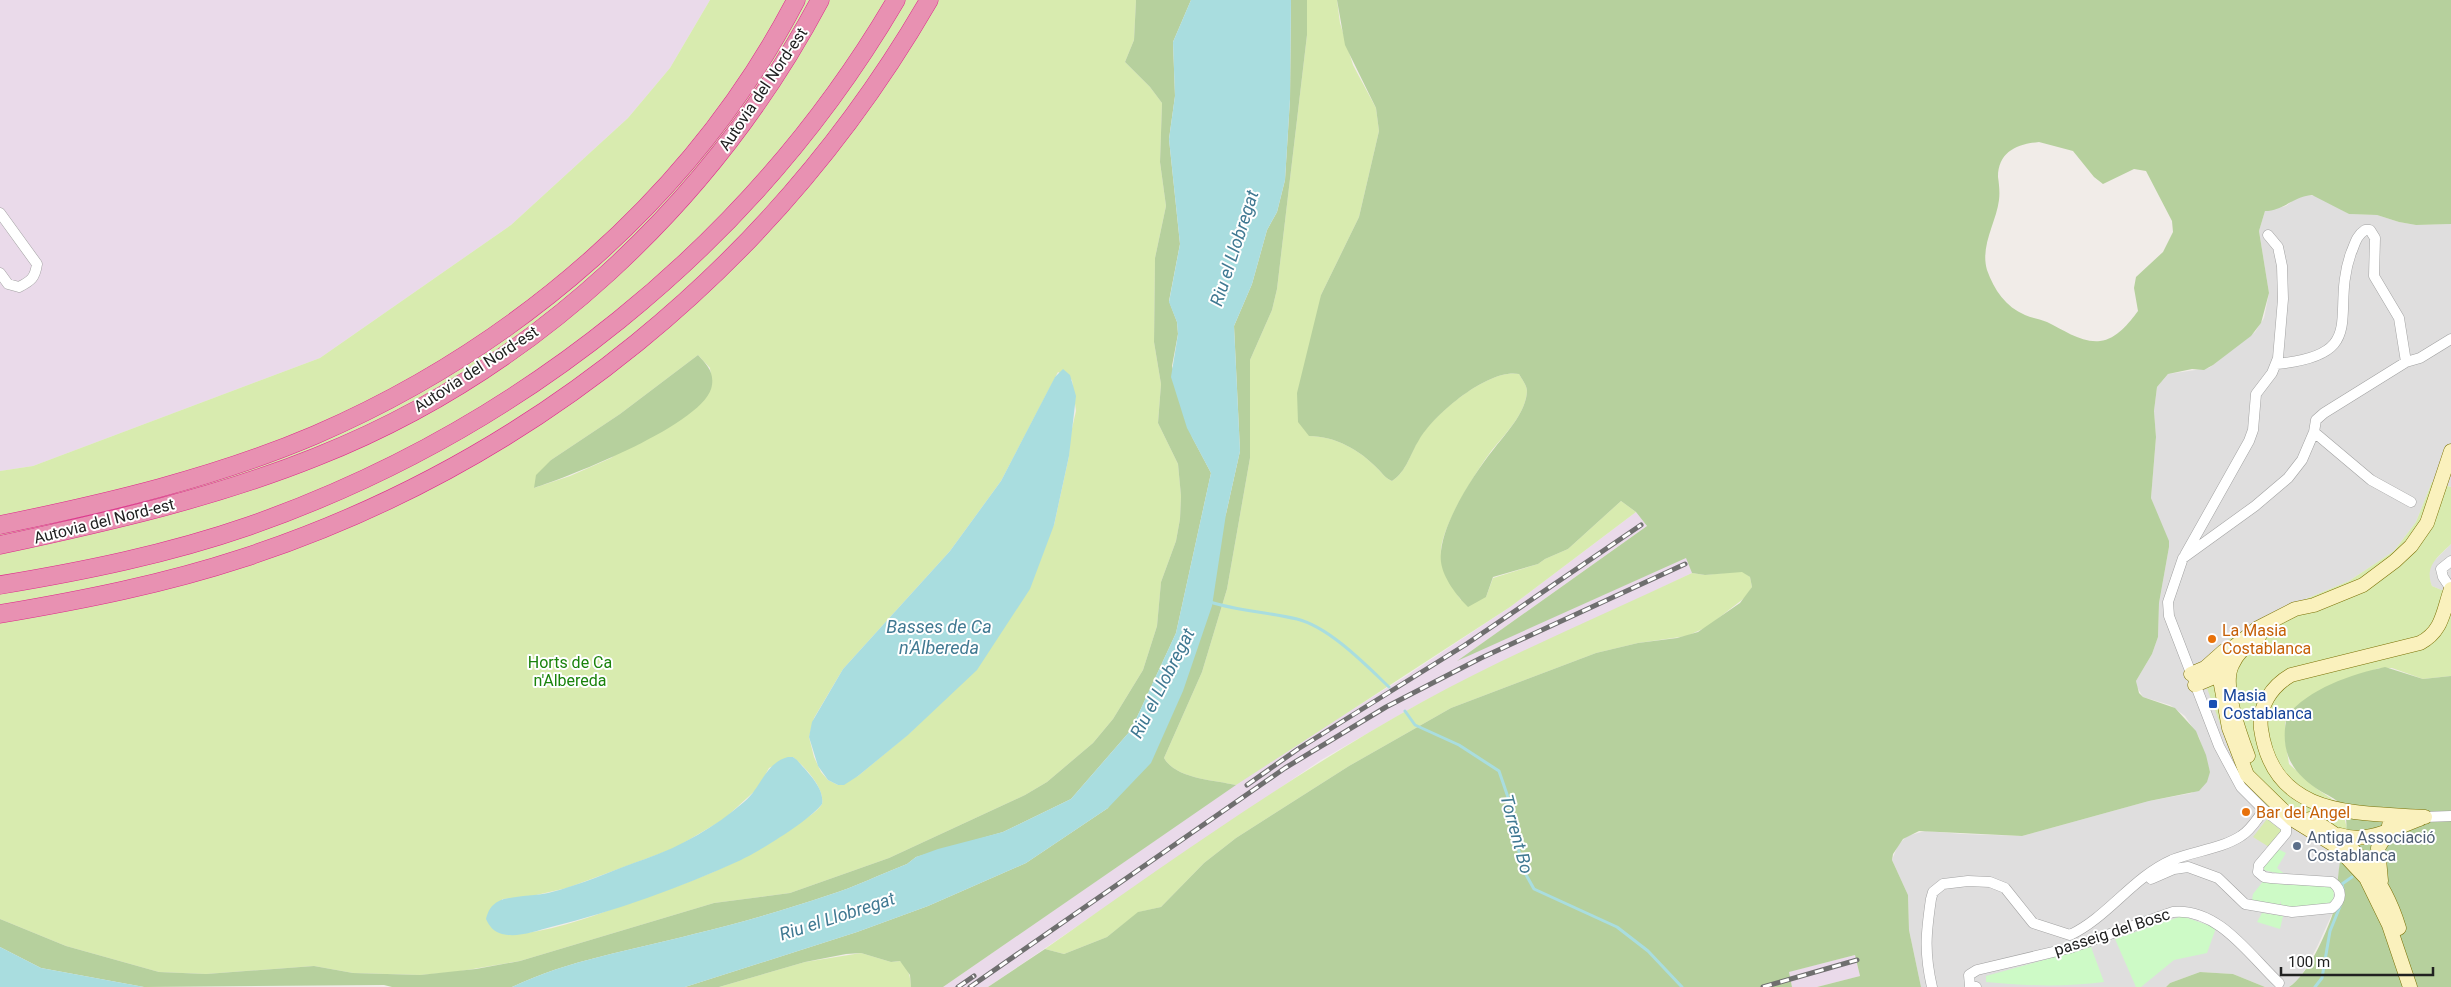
<svg xmlns="http://www.w3.org/2000/svg" width="2451" height="987" viewBox="0 0 2451 987" font-family="Roboto,sans-serif">
<rect width="100%" height="100%" fill="#f1ece8"/>
<path fill="#dfdede" d="M 2307,195 L 2318,196 L 2349,214 L 2377,215 L 2399,222 L 2416,225 L 2451,224 L 2451,487 L 2432,482 L 2416,522 L 2394,551 L 2349,581 L 2289,606 L 2261,803 L 2317,836 L 2341,856 L 2333,912 L 2317,947 L 2300,978 L 2289,987 L 2265,987 L 2233,974 L 2200,972 L 2170,983 L 2166,987 L 1921,987 L 1909,930 L 1908,895 L 1892,860 L 1898,845 L 1907,836 L 1925,831 L 1963,834 L 2022,836 L 2149,801 L 2192,793 L 2210,772 L 2199,737 L 2185,716 L 2170,705 L 2143,697 L 2137,687 L 2136,681 L 2152,654 L 2158,637 L 2159,603 L 2169,547 L 2151,498 L 2156,437 L 2154,411 L 2157,387 L 2168,374 L 2209,368 L 2255,332 L 2264,318 L 2269,293 L 2259,231 L 2265,211 L 2286,206 L 2295,199 Z
M 2451,544 L 2451,594 L 2432,586 L 2428,575 L 2431,564 Z"/>
<path fill="#eadaea" d="M 0,0 L 710,0 L 670,68 L 628,118 L 511,225 L 320,358 L 33,466 L 0,471 Z
M 1636,512 L 1647,526 L 1460,659 L 1687,557 L 1692,573 L 1424,701 L 1321,760 L 988,987 L 943,987 L 1274,758 L 1403,678 L 1510,607 Z
M 1855,955 L 1860,976 L 1817,987 L 1792,987 L 1788,972 Z"/>
<path fill="#d8ebaf" fill-rule="evenodd" d="M 710,0 L 1136,0 L 1134,40 L 1125,62 L 1150,87 L 1162,103 L 1160,162 L 1166,206 L 1155,258 L 1154,342 L 1161,384 L 1158,423 L 1178,464 L 1181,496 L 1180,519 L 1176,541 L 1161,582 L 1157,626 L 1143,670 L 1113,719 L 1093,743 L 1047,782 L 1025,795 L 889,858 L 790,893 L 714,903 L 520,961 L 455,972 L 420,975 L 353,973 L 314,966 L 206,974 L 159,972 L 66,946 L 0,919 L 0,471 L 33,466 L 320,358 L 511,225 L 628,118 L 670,68 ZM 698,355 L 710,368 L 712,385 L 611,458 L 570,476 L 534,488 L 551,460 L 620,414 ZM 1058,372 L 1072,380 L 1076,411 L 1070,437 L 1069,456 L 1054,525 L 912,731 L 858,776 L 838,785 L 828,780 L 821,772 L 814,757 L 809,737 L 814,718 L 843,669 L 950,551 L 1001,481 ZM 793,757 C 805,767 825,788 822,804 C 816,813 807,817 799,823 C 746,864 683,885 621,906 C 585,919 546,933 507,935 L 502,899 L 523,898 L 567,888 L 675,848 L 724,819 L 758,788 L 769,768 Z
M 1307,0 L 1337,0 L 1340,23 L 1353,65 L 1376,108 L 1379,131 L 1359,217 L 1321,295 L 1309,436 C 1335,436 1360,450 1378,469 C 1383,474 1385,478 1392,481 C 1407,471 1410,454 1419,439 C 1434,414 1489,368 1519,374 C 1522,379 1527,386 1527,391 C 1526,413 1505,434 1492,450 C 1477,470 1438,531 1441,555 C 1443,573 1451,586 1461,600 L 1486,597 L 1493,578 L 1538,564 L 1545,559 L 1568,549 L 1621,501 L 1636,512 L 1510,607 L 1236,785 C 1214,780 1176,779 1164,758 L 1202,672 L 1227,589 L 1250,458 L 1250,360 L 1272,310 L 1277,289 L 1307,35 Z
M 2432,482 L 2451,487 L 2451,544 C 2438,557 2424,566 2432,586 L 2451,594 L 2451,676 L 2423,679 L 2392,668 L 2379,668 L 2318,692 L 2291,711 L 2285,723 L 2285,739 L 2289,764 L 2317,789 L 2338,803 L 2342,808 L 2348,833 L 2317,836 L 2261,803 L 2232,756 L 2204,680 L 2212,657 L 2224,642 L 2289,606 L 2349,581 L 2394,551 L 2416,522 Z
M 1742,571 L 1750,577 L 1752,587 L 1747,596 L 1707,627 L 1687,636 L 1638,643 L 1596,653 L 1451,708 L 1349,766 L 1236,838 L 1204,863 L 1161,907 L 1139,912 L 1107,937 L 1064,954 L 1045,949 C 1168,862 1291,775 1422,702 C 1509,654 1602,616 1692,573 L 1705,575 Z
M 2267,819 L 2282,831 L 2269,847 L 2253,837 Z
M 861,953 L 891,962 L 900,961 C 909,969 910,975 911,987 L 719,987 L 805,962 Z"/>
<path fill="#b6d09d" fill-rule="evenodd" d="M 1136,0 L 1191,0 L 1173,42 L 1175,96 L 1169,139 L 1180,244 L 1169,301 L 1177,322 L 1178,334 L 1172,366 L 1192,437 L 1211,473 L 1176,633 L 1131,730 L 1071,799 L 1003,832 L 916,857 L 907,864 C 881,874 855,887 829,895 C 785,910 739,923 694,934 C 633,950 568,960 512,987 L 392,987 L 384,985 L 144,987 L 41,968 L 0,947 L 0,919 L 66,946 L 159,972 L 206,974 L 314,966 L 353,973 L 420,975 L 476,969 L 520,961 L 714,903 L 790,893 L 889,858 L 1025,795 L 1047,782 L 1093,743 L 1113,719 L 1143,670 L 1157,626 L 1161,582 L 1176,541 L 1180,519 L 1181,496 L 1178,464 L 1158,423 L 1161,384 L 1154,342 L 1155,258 L 1166,206 L 1160,162 L 1162,103 L 1150,87 L 1125,62 L 1134,40 Z
M 1291,0 L 1307,0 L 1307,35 L 1277,289 L 1272,310 L 1250,360 L 1250,458 L 1227,589 L 1202,672 L 1164,758 C 1176,779 1214,780 1236,785 L 943,987 L 911,987 L 910,975 L 900,961 L 891,962 L 861,953 L 846,954 L 805,962 L 719,987 L 685,987 L 857,932 L 928,906 L 1026,863 L 1108,808 L 1226,514 L 1240,451 L 1234,326 L 1252,284 L 1267,230 L 1277,212 L 1285,180 L 1290,99 Z
M 1337,0 L 2451,0 L 2451,224 L 2416,225 L 2399,222 L 2377,215 L 2349,214 L 2312,195 C 2294,196 2283,211 2265,211 L 2259,231 L 2269,293 L 2261,323 L 2251,336 L 2213,365 L 2204,370 L 2192,369 L 2168,374 L 2157,387 L 2154,411 L 2156,437 L 2151,498 L 2169,541 L 2169,547 L 2159,603 L 2158,637 L 2152,654 L 2136,681 L 2139,693 L 2143,697 L 2175,708 L 2196,731 L 2206,755 L 2210,772 L 2207,782 L 2199,791 L 2149,801 L 2022,836 L 1919,831 L 1903,839 L 1893,854 L 1892,860 L 1908,895 L 1909,930 L 1921,987 L 1817,987 L 1860,976 L 1855,955 L 1789,972 L 1792,987 L 988,987 L 1045,949 L 1064,954 L 1107,937 L 1138,912 L 1161,907 L 1204,863 L 1236,838 L 1349,766 L 1451,708 L 1596,653 L 1638,643 L 1677,638 L 1698,632 L 1740,603 L 1752,587 L 1750,577 L 1742,572 L 1705,575 L 1692,573 L 1686,558 L 1457,661 L 1647,526 L 1636,512 L 1621,501 L 1568,549 L 1545,559 L 1538,564 L 1493,577 L 1486,597 L 1468,607 C 1457,596 1443,578 1441,562 C 1437,530 1473,475 1493,450 C 1505,434 1526,413 1527,391 C 1527,386 1522,379 1519,374 C 1489,368 1434,414 1419,440 C 1410,454 1407,471 1392,481 C 1385,478 1383,474 1378,469 C 1360,450 1335,436 1309,436 L 1298,422 L 1297,393 L 1321,295 L 1359,217 L 1379,131 L 1376,108 L 1345,45 ZM 2039,142 L 2073,151 L 2094,177 L 2103,184 L 2134,169 L 2146,171 L 2172,221 L 2173,232 L 2163,252 L 2136,277 L 2134,288 L 2138,311 C 2129,323 2117,339 2100,341 C 2081,343 2064,330 2047,322 C 2040,319 2032,318 2025,315 C 2006,307 1994,290 1987,270 C 1980,246 1996,223 1999,200 C 2000,192 1999,184 1998,177 C 1998,152 2017,144 2039,142 Z
M 698,355 C 706,364 714,371 712,385 C 708,423 568,477 534,488 L 536,475 L 551,460 L 620,414 Z
M 2385,667 L 2423,679 L 2451,676 L 2451,987 L 2289,987 C 2308,975 2326,934 2333,913 C 2338,894 2337,875 2341,856 C 2345,839 2350,826 2343,808 C 2339,800 2329,796 2322,792 C 2292,774 2279,752 2287,716 C 2308,689 2352,674 2385,667 Z
M 2200,972 L 2233,974 L 2265,987 L 2166,987 L 2170,983 Z"/>
<path fill="#cdfac6" d="M 2278,849 L 2286,853 L 2277,868 L 2286,875 L 2263,870 L 2264,865 Z
M 2264,880 L 2287,885 L 2328,884 L 2334,889 L 2333,904 L 2281,909 L 2281,900 L 2279,909 L 2252,900 L 2253,894 Z
M 2262,913 L 2283,916 L 2280,929 L 2257,922 Z
M 2182,916 L 2216,928 L 2207,953 L 2174,960 L 2141,987 L 2136,987 L 2115,939 Z
M 2091,947 L 2104,982 C 2067,987 2025,986 1986,982 L 1986,976 Z"/>
<path fill="#a9dddf" d="M 1191,0 L 1291,0 L 1290,99 L 1285,180 L 1277,212 L 1267,230 L 1252,284 L 1234,326 L 1240,451 L 1226,514 L 1212,606 L 1183,691 L 1151,763 L 1108,808 L 1026,863 L 928,906 L 857,932 L 685,987 L 512,987 C 568,960 633,950 694,934 C 739,923 785,910 829,895 C 855,887 881,874 907,864 L 916,857 L 938,849 L 1003,832 L 1071,799 L 1131,730 L 1176,633 L 1211,473 L 1187,428 L 1171,377 L 1178,334 L 1177,322 L 1169,302 L 1180,244 L 1169,139 L 1175,96 L 1173,42 Z
M 1063,369 L 1070,375 L 1076,396 L 1069,456 L 1054,525 L 1030,589 L 977,670 L 908,735 L 858,776 L 844,785 L 838,785 L 828,780 L 818,766 L 809,737 L 812,722 L 843,669 L 950,551 L 1001,481 L 1055,377 Z
M 788,757 L 793,757 L 797,760 C 807,772 825,788 822,804 C 810,820 760,851 741,860 C 680,888 615,911 551,927 C 536,931 517,938 502,934 C 494,932 489,926 486,919 C 488,911 491,905 499,901 C 508,896 535,896 548,893 C 581,885 613,870 645,859 C 682,846 715,827 744,802 C 761,788 765,763 788,757 Z
M 0,947 L 41,968 L 144,987 L 0,987 Z"/>
<g fill="none" stroke-linecap="round" stroke-linejoin="round">
<path stroke="#a9dddf" stroke-width="3" d="M 1210,602 C 1238,611 1268,612 1297,619 C 1329,627 1365,664 1389,687
M 1405,711 L 1415,725 L 1459,745 L 1499,771 L 1512,809 L 1516,841 L 1525,873 L 1534,889 L 1617,927 L 1648,951 L 1682,987
M 2343,889 L 2342,884 L 2352,877
M 2315,987 L 2322,978 L 2330,931 L 2341,904"/>
<g stroke="#a2a2a2" stroke-width="11">
<path id="minor" d="M 0,213 L 37,264 C 35,278 31,281 19,287 L 8,284 L 0,273
M 2276,364 C 2372,355 2329,314 2351,253 C 2355,244 2356,236 2365,230 L 2370,230 L 2375,238 L 2374,276 L 2399,318 L 2406,362
M 2314,432 L 2371,480 L 2411,502
M 2185,555 L 2249,441 L 2253,430 L 2256,394 L 2272,373 L 2278,358 L 2283,299 L 2282,266 L 2278,247 L 2268,235
M 2451,561 L 2441,569 L 2443,577 L 2451,589
M 2425,817 L 2451,816
M 2151,879 L 2174,869 L 2188,867 L 2218,878 L 2245,904 L 2292,912 L 2332,908 C 2342,900 2343,890 2332,882 L 2271,878 L 2264,877 L 2258,872 L 2259,865 L 2286,833 L 2286,827 L 2264,810
M 1932,987 C 1924,952 1926,933 1931,899 L 1933,892 L 1943,884 L 1968,881 L 1990,882 L 2005,888 L 2033,923 L 2070,935 C 2108,917 2133,877 2172,860 C 2194,851 2221,849 2241,836 C 2251,830 2257,819 2264,810 L 2241,787 L 2219,746 L 2169,616 L 2168,602 L 2183,558 L 2255,506 L 2288,478 L 2302,460 L 2314,432 L 2316,420 L 2324,413 L 2406,362 L 2420,358 L 2451,339
M 1976,987 L 1970,986 L 1969,975 L 1977,970 L 2070,948 L 2173,912 C 2218,907 2250,956 2279,983"/>
</g>
<g stroke="#7b7105" stroke-width="15">
<path id="secondary" d="M 2191,674 L 2205,668 L 2224,651
M 2195,685 L 2214,677 L 2225,669
M 2248,756 C 2240,735 2222,685 2232,665 C 2237,653 2249,643 2259,637
M 2425,817 C 2356,812 2274,819 2261,729 C 2258,706 2272,686 2291,675 L 2420,643 C 2443,631 2443,611 2451,589
M 2310,819 C 2356,843 2384,879 2399,928
M 2340,835 C 2367,844 2394,828 2420,819
M 2381,881 L 2378,848 L 2389,830 L 2389,825
M 2410,987 L 2389,925 L 2366,878 L 2336,846 L 2292,819 L 2247,775 L 2229,728 L 2219,674 L 2230,650 L 2258,628 L 2295,609 L 2314,605 L 2363,585 L 2395,561 L 2411,546 L 2427,523 L 2451,451"/>
</g>
<g stroke="#dc288a" stroke-width="19">
<path id="motorway" d="M 0,525 C 107,503 214,478 315,435 C 516,348 694,196 796,0
M 0,545 C 107,522 214,498 316,457 C 531,372 712,203 820,0
M 0,585 C 84,571 168,554 249,526 C 517,432 752,246 896,0
M 0,614 C 82,600 164,584 243,558 C 533,463 776,264 929,0"/>
</g>
<use href="#minor" stroke="#fff" stroke-width="10"/>
<use href="#secondary" stroke="#faf1bd" stroke-width="14"/>
<use href="#motorway" stroke="#e891b2" stroke-width="18"/>
<g stroke="#6f6f6f" stroke-width="5">
<path id="rail" d="M 1247,785 L 1298,749 L 1465,645 L 1641,525
M 958,987 L 974,976
M 970,987 L 1285,768 L 1386,707 L 1481,658 L 1685,564
M 1763,987 L 1857,960"/>
</g>
<use href="#rail" stroke="#fff" stroke-width="3" stroke-dasharray="9" stroke-linecap="butt"/>
</g>
<g fill="#e8710a" stroke="#fff" stroke-width="2">
<circle cx="2212" cy="639" r="5"/>
<circle cx="2246" cy="812" r="5"/>
</g>
<rect fill="#1a4fb4" stroke="#fff" stroke-width="2" x="2208" y="699" width="10" height="10" rx="2.5"/>
<circle fill="#5c6f8a" stroke="#fff" stroke-width="2" cx="2297" cy="846" r="5"/>
<g text-anchor="middle" dominant-baseline="central" stroke-width="4" stroke-linejoin="round" paint-order="stroke">
<g font-size="16" fill="#212121" stroke="#fff">
<text transform="translate(763 89) rotate(-56)">Autovia del Nord-est</text>
<text transform="translate(476 369) rotate(-33)">Autovia del Nord-est</text>
<text transform="translate(104 521) rotate(-14)">Autovia del Nord-est</text>
<text transform="translate(2112 932) rotate(-18)">passeig del Bosc</text>
</g>
<g font-size="16" fill="#c56008" stroke="#fff" text-anchor="start">
<text x="2222" y="630">La Masia<tspan x="2222" dy="18">Costablanca</tspan></text>
<text x="2256" y="812">Bar del Angel</text>
</g>
<g font-size="16" fill="#1a830c" stroke="#fff">
<text x="570" y="662">Horts de Ca<tspan x="570" dy="18">n'Albereda</tspan></text>
</g>
<g font-size="16" fill="#164399" stroke="#fff" text-anchor="start">
<text x="2223" y="695">Masia<tspan x="2223" dy="18">Costablanca</tspan></text>
</g>
<g font-size="16" fill="#4e5e75" stroke="#fff" text-anchor="start">
<text x="2307" y="837">Antiga Associació<tspan x="2307" dy="18">Costablanca</tspan></text>
</g>
<g font-size="18" font-style="italic" fill="#407992" stroke="#fff">
<text transform="translate(1234 248) rotate(-72)">Riu el Llobregat</text>
<text x="939" y="626">Basses de Ca<tspan x="939" dy="21">n'Albereda</tspan></text>
<text transform="translate(1162 683) rotate(-63)">Riu el Llobregat</text>
<text transform="translate(1517 834) rotate(75)">Torrent Bo</text>
<text transform="translate(837 916) rotate(-18)">Riu el Llobregat</text>
</g>
</g>
<path d="M2281 967v8h152v-8" fill="none" stroke="#212121" stroke-width="2.5"/>
<text x="2288" y="967" font-size="15" fill="#212121" stroke="#ffffff" stroke-width="4" paint-order="stroke">100 m</text>
</svg>
